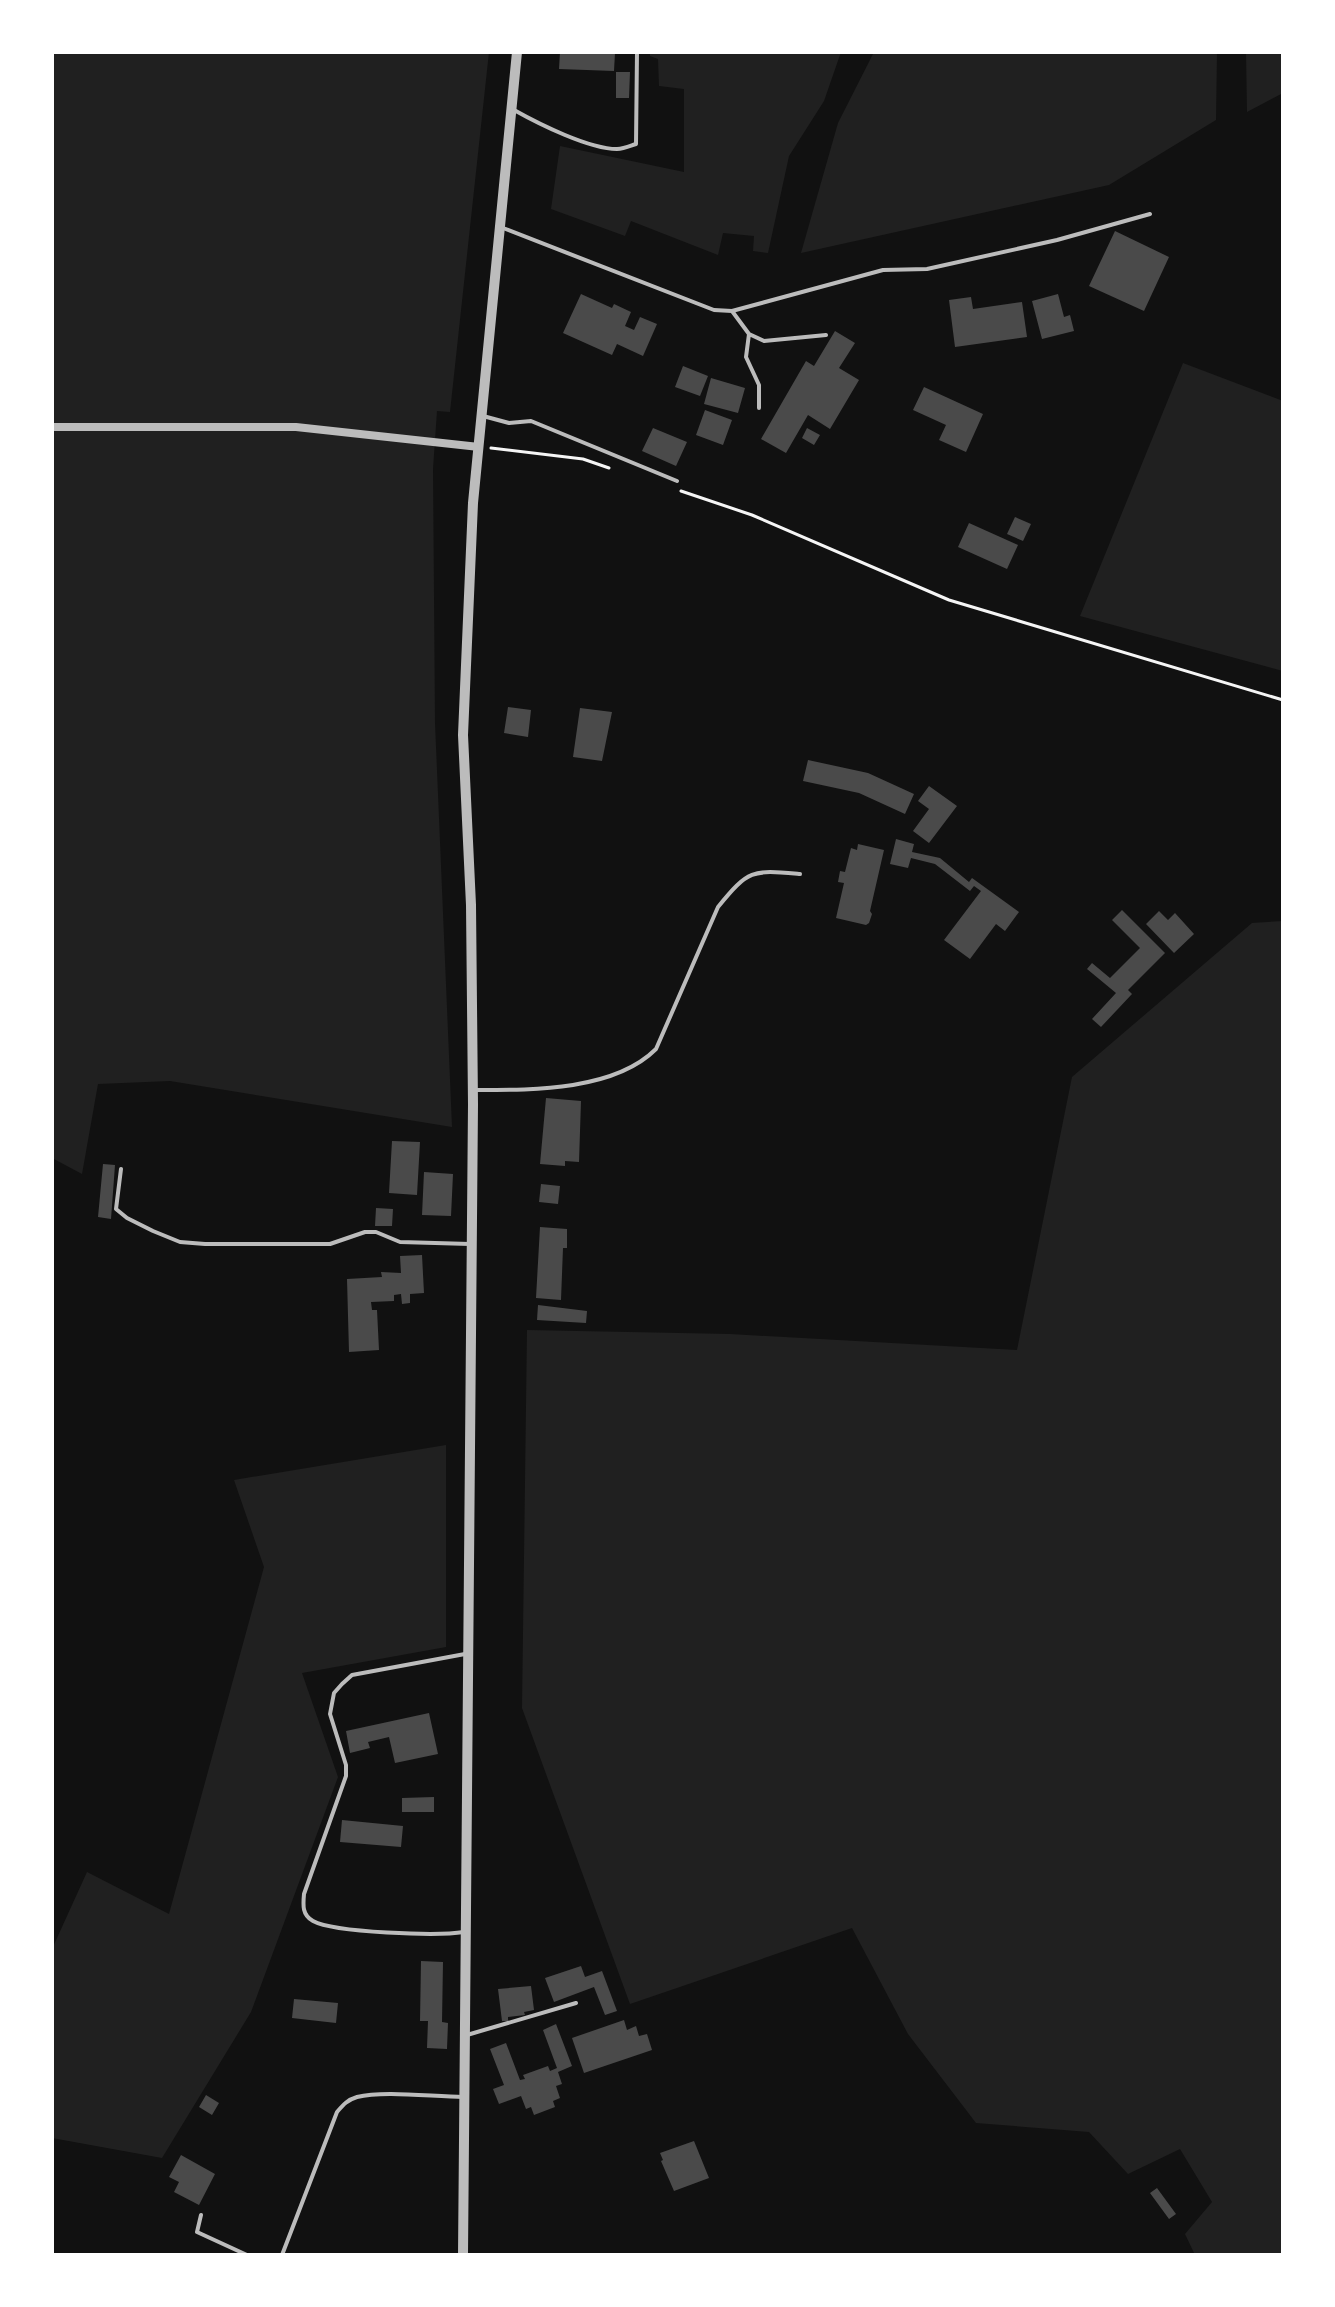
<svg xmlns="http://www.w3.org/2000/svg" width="1335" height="2307" viewBox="0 0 1335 2307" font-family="Helvetica,sans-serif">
<rect width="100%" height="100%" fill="#111"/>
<path fill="#202020" d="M 52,52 L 489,52 L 450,412 L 437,411 L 433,469 L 435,723 L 452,1127 L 170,1081 L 98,1084 L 82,1174 L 52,1158 Z
M 650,52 L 841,52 L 824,101 L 789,156 L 768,253 L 753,251 L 754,236 L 723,233 L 718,255 L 631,221 L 625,236 L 551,209 L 560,146 L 684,172 L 684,89 L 659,86 L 658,59 L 650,56 Z
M 874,52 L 1217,52 L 1216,120 L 1109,185 L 801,253 L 838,123 Z
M 1246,52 L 1283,52 L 1283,93 L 1247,112 Z
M 1183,363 L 1283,401 L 1283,671 L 1080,616 Z
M 1283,921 L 1283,2255 L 1195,2255 L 1185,2234 L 1212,2202 L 1180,2149 L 1128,2174 L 1089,2132 L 976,2123 L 908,2034 L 852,1928 L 630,2004 L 522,1708 L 527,1330 L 730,1334 L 1017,1350 L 1072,1077 L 1252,923 Z
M 446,1445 L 446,1647 L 302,1673 L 338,1777 L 251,2012 L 162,2158 L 52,2138 L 52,1949 L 87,1872 L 169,1914 L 264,1567 L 234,1480 Z"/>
<path fill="#4a4a4a" d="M 560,52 L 615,53 L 614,71 L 559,69 Z
M 616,72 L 630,72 L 629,98 L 616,98 Z
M 1115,231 L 1169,257 L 1144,311 L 1089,286 Z
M 581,294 L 612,308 L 614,304 L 631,312 L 625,326 L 634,330 L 640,317 L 657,324 L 643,356 L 617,344 L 612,355 L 563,333 Z
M 1058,294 L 1064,317 L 1070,315 L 1074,331 L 1042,339 L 1032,301 Z
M 971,297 L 973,309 L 1022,302 L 1027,337 L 955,347 L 949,300 Z
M 835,331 L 855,343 L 839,368 L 859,380 L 830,429 L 808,415 L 786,453 L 761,439 L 806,361 L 814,366 Z
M 683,366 L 708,376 L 700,396 L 675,387 Z
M 711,378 L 745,388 L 738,413 L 704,404 Z
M 924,387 L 983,414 L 966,452 L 939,440 L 946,425 L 913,410 Z
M 705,410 L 732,420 L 723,445 L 696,435 Z
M 653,428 L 687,442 L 676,466 L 642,451 Z
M 807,428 L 820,435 L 814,445 L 802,438 Z
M 1015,517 L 1031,524 L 1023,541 L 1007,534 Z
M 969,523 L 1018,545 L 1007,569 L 958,547 Z
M 508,707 L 531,710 L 528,737 L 504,733 Z
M 580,708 L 612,712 L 602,761 L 573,757 Z
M 808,760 L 868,773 L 914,794 L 905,814 L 859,793 L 803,781 Z
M 929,786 L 957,806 L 929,843 L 913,831 L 929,809 L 918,801 Z
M 896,839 L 914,844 L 912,852 L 940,858 L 969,882 L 972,878 L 1019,912 L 1005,931 L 996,924 L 970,959 L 944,940 L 981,891 L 974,886 L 970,891 L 935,864 L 911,858 L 908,868 L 890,864 Z
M 858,844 L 884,850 L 870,911 L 872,914 L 869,923 L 866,925 L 836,918 L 844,883 L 838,882 L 840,871 L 845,872 L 851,848 L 857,850 Z
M 1122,910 L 1165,953 L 1128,990 L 1132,994 L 1101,1027 L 1092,1019 L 1116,993 L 1087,969 L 1092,963 L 1110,978 L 1140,948 L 1112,920 Z
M 1159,911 L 1168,920 L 1175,913 L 1194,934 L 1174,953 L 1146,924 Z
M 546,1098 L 581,1101 L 579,1162 L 565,1161 L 565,1166 L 540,1164 Z
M 392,1141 L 420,1142 L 417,1195 L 389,1193 Z
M 103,1164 L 115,1165 L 111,1219 L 98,1217 Z
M 424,1172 L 453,1174 L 451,1216 L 422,1215 Z
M 541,1184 L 560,1186 L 558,1204 L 539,1202 Z
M 376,1208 L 393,1209 L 392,1226 L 375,1226 Z
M 540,1227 L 567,1229 L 567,1248 L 563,1248 L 561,1300 L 536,1298 Z
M 422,1255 L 424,1293 L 410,1294 L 410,1303 L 402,1304 L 401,1294 L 394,1295 L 394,1301 L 371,1302 L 372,1310 L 377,1310 L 379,1350 L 349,1352 L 347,1279 L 382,1277 L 381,1272 L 401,1273 L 400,1256 Z
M 538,1305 L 587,1311 L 586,1323 L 537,1320 Z
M 429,1713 L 438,1754 L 395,1763 L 389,1737 L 368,1742 L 370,1748 L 350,1753 L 346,1731 Z
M 434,1797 L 434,1812 L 402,1812 L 402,1798 Z
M 342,1820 L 403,1826 L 401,1847 L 340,1842 Z
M 421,1961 L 443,1962 L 442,2022 L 448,2023 L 447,2049 L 427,2048 L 428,2021 L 420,2021 Z
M 581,1966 L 585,1977 L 602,1971 L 617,2011 L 605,2015 L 594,1987 L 554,2002 L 545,1978 Z
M 531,1986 L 534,2010 L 524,2012 L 525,2015 L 508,2017 L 508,2021 L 502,2021 L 498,1989 Z
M 294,1999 L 338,2003 L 336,2023 L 292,2018 Z
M 624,2020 L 627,2030 L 636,2026 L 639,2036 L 647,2034 L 652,2050 L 584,2073 L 572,2038 Z
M 556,2024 L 572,2066 L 558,2072 L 562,2084 L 556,2086 L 560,2098 L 553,2101 L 555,2107 L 534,2115 L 531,2107 L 526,2109 L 521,2096 L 499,2104 L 493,2089 L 504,2085 L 490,2049 L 506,2043 L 520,2080 L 525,2079 L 523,2075 L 548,2066 L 550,2071 L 557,2068 L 543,2030 Z
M 206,2095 L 219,2103 L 212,2115 L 199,2107 Z
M 694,2141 L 709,2178 L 674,2191 L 661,2161 L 663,2160 L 660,2153 Z
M 181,2155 L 215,2174 L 199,2205 L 174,2192 L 179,2182 L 169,2177 Z
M 1157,2188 L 1176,2214 L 1169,2219 L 1150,2193 Z"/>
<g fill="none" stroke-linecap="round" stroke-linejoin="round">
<path stroke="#f5f5f5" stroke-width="3" d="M 491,448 L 583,459 L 609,468
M 681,491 L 752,515 L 949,600 L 1283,700"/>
<path stroke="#bcbcbc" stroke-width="4" d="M 514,110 C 539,124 589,149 617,149 C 624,149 630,146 636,144 L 637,52
M 503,228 L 714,310 L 732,311 L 883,270 L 927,269 L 1057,240 L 1150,214
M 732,311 L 749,334 L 764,341 L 826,335
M 749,334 L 746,357 L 759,385 L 759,408
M 483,416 L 509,423 L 531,421 L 677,481
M 475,1090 C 531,1090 614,1091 656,1049 L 718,907 C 749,869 752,870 800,874
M 121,1169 L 116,1209 L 127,1218 L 153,1231 L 180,1242 L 205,1244 L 330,1244 L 365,1232 L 376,1232 L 400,1242 L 470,1244
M 464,1932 C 438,1936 335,1933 313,1921 C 302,1915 303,1905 304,1894 L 346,1776 L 346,1765 L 330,1714 L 334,1693 L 342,1684 L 352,1675 L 465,1654
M 467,2035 L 576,2003
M 201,2215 L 197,2232 L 247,2255
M 282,2255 L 337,2112 C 343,2105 347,2100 357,2097 C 384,2090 434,2097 463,2097"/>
<path stroke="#bcbcbc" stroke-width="8" d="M 52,427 L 296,427 L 479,447"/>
<path stroke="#bcbcbc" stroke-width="10" d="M 463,2255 L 473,1104 L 471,905 L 463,735 L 473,503 L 517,52"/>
</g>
<rect width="1335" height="2307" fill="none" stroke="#ffffff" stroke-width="108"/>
</svg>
